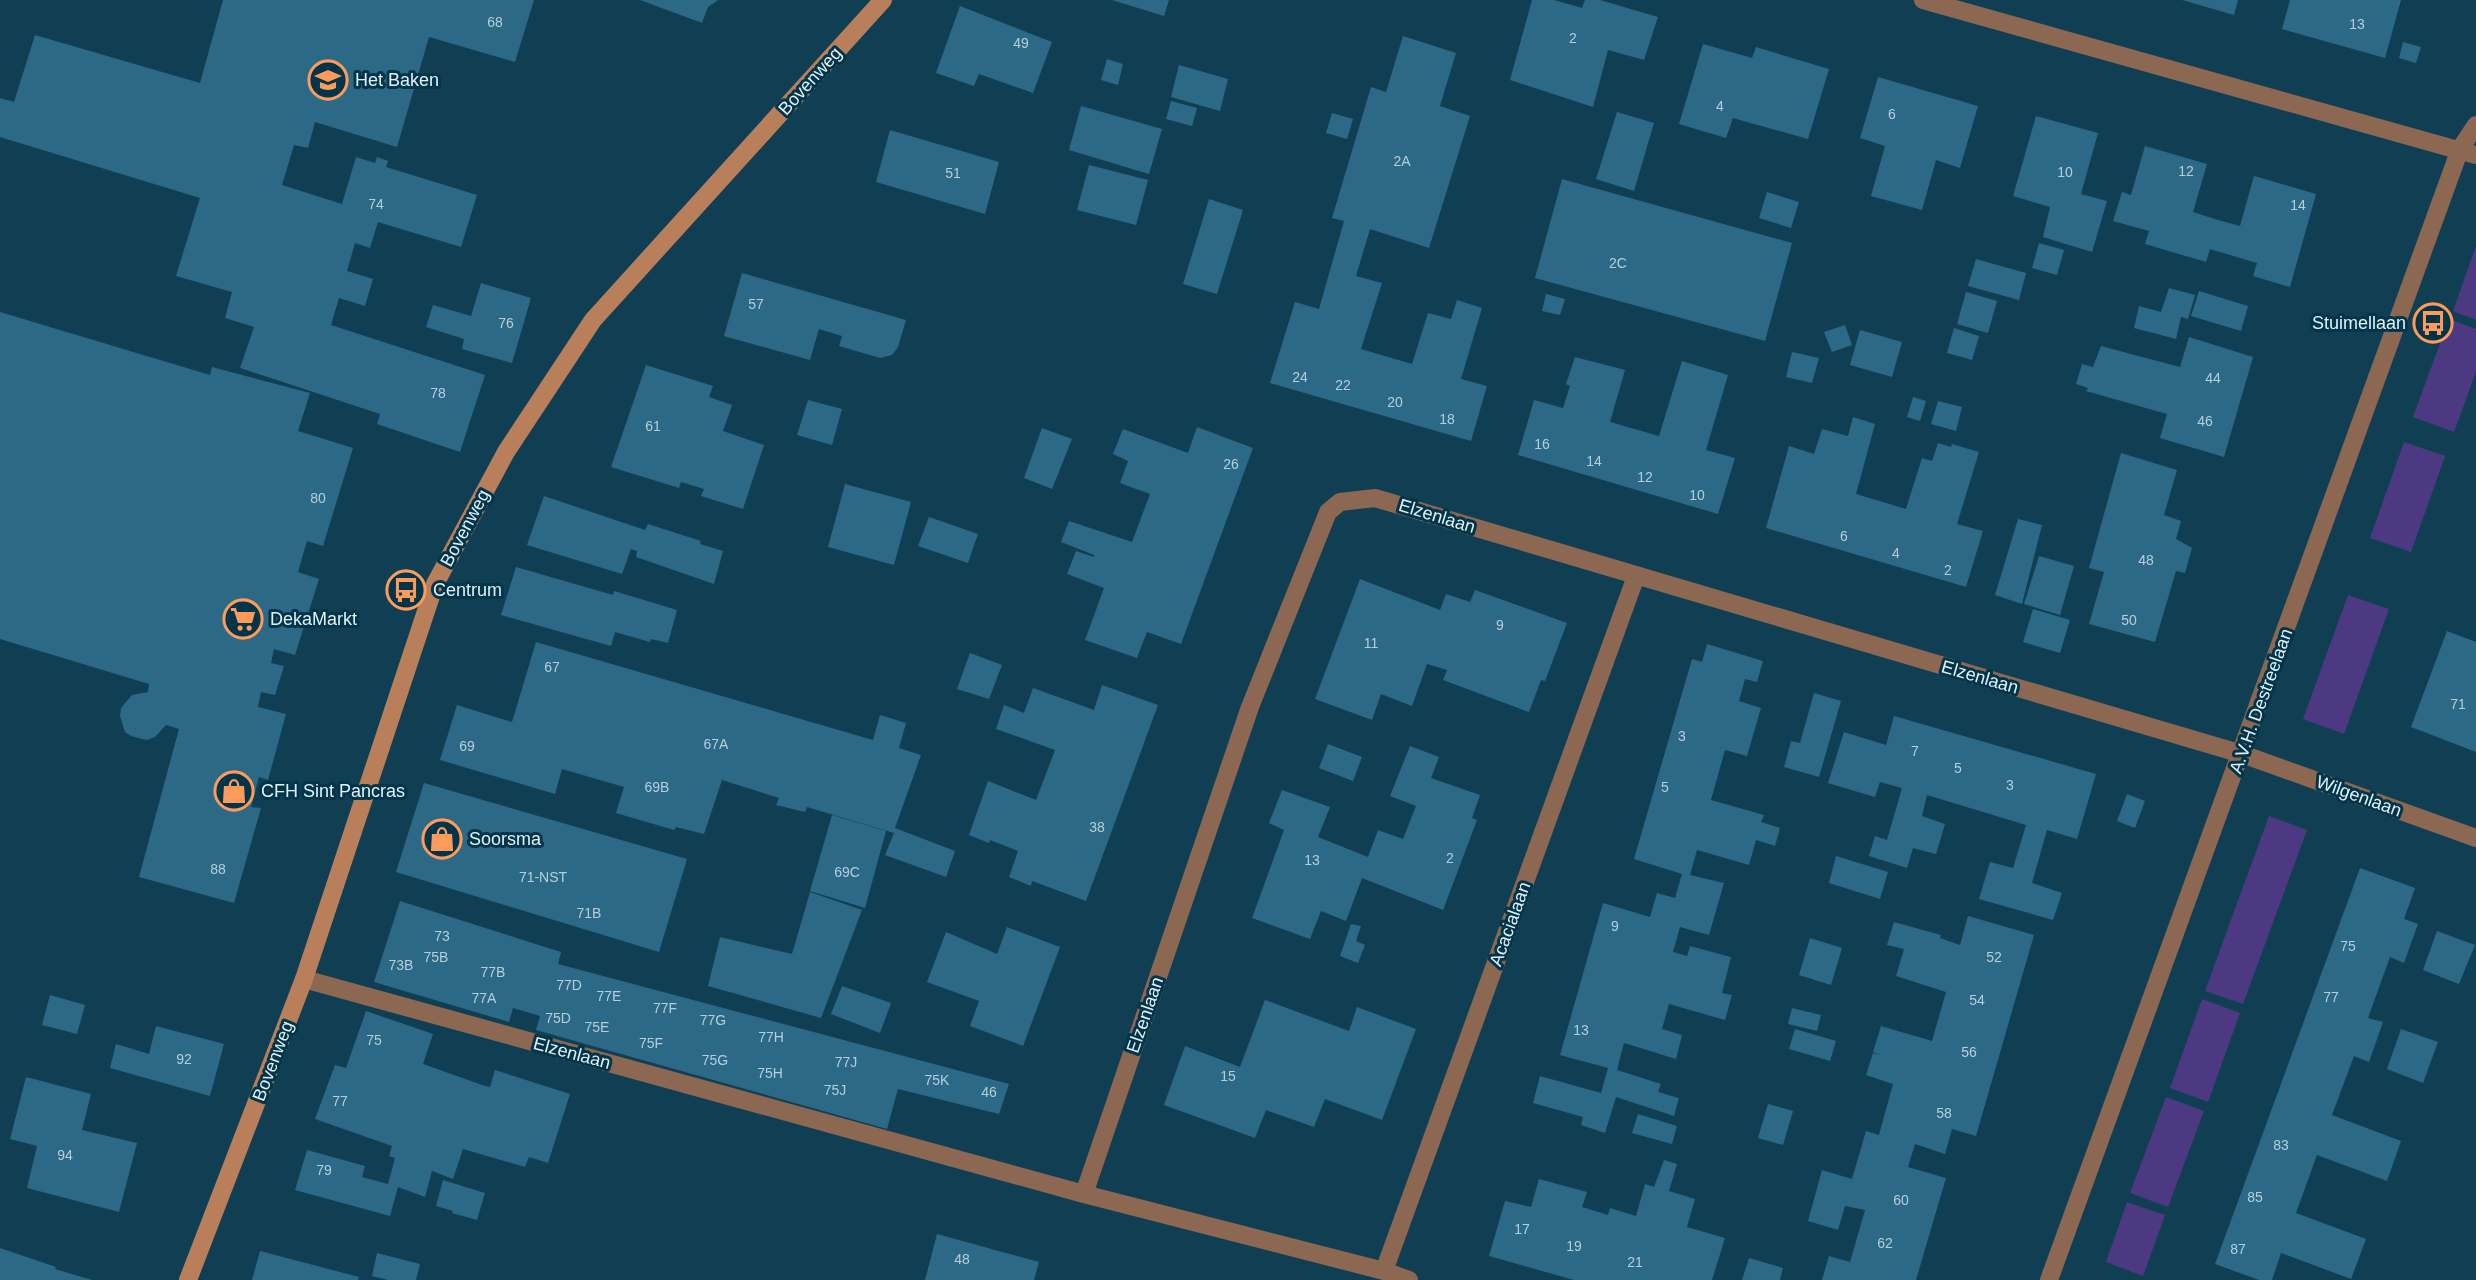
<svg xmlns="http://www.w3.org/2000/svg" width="2476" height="1280" viewBox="0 0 2476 1280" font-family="Arial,sans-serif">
<rect width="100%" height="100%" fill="#103f54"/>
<path fill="#4c3982" d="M 2476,246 L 2476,320 L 2453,311 Z
M 2449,319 L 2476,329 L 2476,372 L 2454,432 L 2413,417 Z
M 2404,442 L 2445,456 L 2411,552 L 2370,538 Z
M 2348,595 L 2389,609 L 2344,734 L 2303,719 Z
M 2269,816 L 2307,830 L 2243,1004 L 2205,991 Z
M 2202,999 L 2240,1013 L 2208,1102 L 2170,1088 Z
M 2166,1097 L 2204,1111 L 2168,1207 L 2130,1193 Z
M 2127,1202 L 2165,1215 L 2143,1276 L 2106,1262 Z"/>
<path fill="#2c6986" d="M 223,0 L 534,0 L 515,62 L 429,37 L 397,147 L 315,122 L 308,148 L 294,145 L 282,185 L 342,204 L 356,157 L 375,163 L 377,157 L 388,161 L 386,167 L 477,195 L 461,247 L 378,222 L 370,248 L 355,243 L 347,271 L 373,279 L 365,306 L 339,298 L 331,325 L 485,375 L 460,452 L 377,424 L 380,414 L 240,368 L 254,327 L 225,318 L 232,292 L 176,276 L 200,198 L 0,137 L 0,98 L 14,102 L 35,35 L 200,83 Z
M 640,0 L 718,0 L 708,7 L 702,23 Z
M 1112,0 L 1169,0 L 1164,16 Z
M 1532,0 L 1554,0 L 1582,8 L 1585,0 L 1600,0 L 1658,17 L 1644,60 L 1608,50 L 1593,107 L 1510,80 Z
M 2182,0 L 2238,0 L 2234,15 Z
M 2290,0 L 2401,0 L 2385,58 L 2282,29 Z
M 960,6 L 1052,42 L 1033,93 L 979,74 L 974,86 L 936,73 Z
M 1403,36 L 1456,53 L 1440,106 L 1470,116 L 1429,248 L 1370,229 L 1356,276 L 1382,283 L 1361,349 L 1412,364 L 1428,313 L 1451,319 L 1457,300 L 1482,308 L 1461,379 L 1487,386 L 1471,441 L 1270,383 L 1295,302 L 1319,309 L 1344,221 L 1332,218 L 1371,87 L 1386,92 Z
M 2403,42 L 2421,47 L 2416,63 L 2399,58 Z
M 1703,44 L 1752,58 L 1756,47 L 1829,69 L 1808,139 L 1733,118 L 1726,138 L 1679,124 Z
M 1107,59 L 1123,64 L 1118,85 L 1101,80 Z
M 1179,65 L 1228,79 L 1220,111 L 1171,97 Z
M 1878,77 L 1978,106 L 1960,168 L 1936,160 L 1922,210 L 1871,196 L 1885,146 L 1860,138 Z
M 1171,101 L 1197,108 L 1192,126 L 1166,119 Z
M 1081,106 L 1162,129 L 1149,174 L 1069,150 Z
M 1617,112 L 1654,123 L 1634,191 L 1596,179 Z
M 1332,113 L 1353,119 L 1347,139 L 1326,133 Z
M 2036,116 L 2098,133 L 2081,194 L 2107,201 L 2092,252 L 2043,237 L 2050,207 L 2013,196 Z
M 890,130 L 999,162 L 985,214 L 876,182 Z
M 2145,146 L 2207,164 L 2193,212 L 2218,220 L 2240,226 L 2254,176 L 2316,194 L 2290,287 L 2253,276 L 2257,263 L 2210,249 L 2206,262 L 2145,244 L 2149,231 L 2113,221 L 2122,192 L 2131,195 Z
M 1089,165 L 1148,180 L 1136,225 L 1077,210 Z
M 1562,179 L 1792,243 L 1765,341 L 1535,278 Z
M 1767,192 L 1799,202 L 1791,228 L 1759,218 Z
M 1209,199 L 1243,210 L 1217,294 L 1183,284 Z
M 2039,243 L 2064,250 L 2057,275 L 2032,268 Z
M 1976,259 L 2026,273 L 2019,300 L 1968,286 Z
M 742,273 L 906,320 L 898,347 L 892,355 L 880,358 L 839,346 L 842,336 L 819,329 L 810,360 L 724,336 Z
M 481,283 L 531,298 L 512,363 L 462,349 L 464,339 L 426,327 L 433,305 L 471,316 Z
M 2169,288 L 2195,295 L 2188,319 L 2181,317 L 2176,339 L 2134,328 L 2139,306 L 2161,312 Z
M 2199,291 L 2248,306 L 2241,331 L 2191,316 Z
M 1966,292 L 1997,301 L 1988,333 L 1957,324 Z
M 1546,294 L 1565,299 L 1560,315 L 1542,311 Z
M 0,312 L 210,375 L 212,367 L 310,393 L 298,431 L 353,448 L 323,546 L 307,541 L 298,572 L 319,579 L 295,655 L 274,649 L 271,663 L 284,666 L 275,695 L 261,692 L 258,707 L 286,714 L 268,780 L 259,777 L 251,807 L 261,808 L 234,903 L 139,877 L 179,729 L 166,725 L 155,737 L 147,740 L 131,736 L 125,732 L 120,716 L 121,708 L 132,695 L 148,692 L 149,684 L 0,639 Z
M 1845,325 L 1852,345 L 1832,352 L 1824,332 Z
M 1954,328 L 1979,336 L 1972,360 L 1947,353 Z
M 1860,330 L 1902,342 L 1892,377 L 1850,365 Z
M 2189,337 L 2253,357 L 2224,457 L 2160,438 L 2167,414 L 2086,391 L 2088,388 L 2076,384 L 2082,364 L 2093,367 L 2101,346 L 2180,367 Z
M 1792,352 L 1819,358 L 1812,383 L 1786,377 Z
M 1575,357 L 1625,370 L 1610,422 L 1659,436 L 1682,361 L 1728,375 L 1706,450 L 1735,458 L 1718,514 L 1518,455 L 1534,400 L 1563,408 L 1570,386 L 1566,384 Z
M 646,365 L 713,386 L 709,397 L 732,405 L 723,431 L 764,445 L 743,509 L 701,496 L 704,489 L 681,482 L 679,488 L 611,467 Z
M 1913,397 L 1926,401 L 1920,421 L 1907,417 Z
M 808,400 L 842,409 L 832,445 L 797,435 Z
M 1938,401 L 1962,407 L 1956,431 L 1931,424 Z
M 1853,417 L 1875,424 L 1856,494 L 1906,509 L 1922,458 L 1932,461 L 1938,443 L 1951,447 L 1952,444 L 1979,452 L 1957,524 L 1983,531 L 1966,587 L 1766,528 L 1789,446 L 1814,454 L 1822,429 L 1848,436 Z
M 1197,427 L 1253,448 L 1181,644 L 1147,632 L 1137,658 L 1085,640 L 1104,588 L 1067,574 L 1076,551 L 1094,557 L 1094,555 L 1061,542 L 1069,521 L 1132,542 L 1150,494 L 1120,483 L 1128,461 L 1113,454 L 1123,429 L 1188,453 Z
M 1042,428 L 1072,439 L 1052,489 L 1024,478 Z
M 2121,453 L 2177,470 L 2164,515 L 2181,521 L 2176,539 L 2192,548 L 2185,573 L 2176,571 L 2155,642 L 2089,624 L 2104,572 L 2089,568 Z
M 845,484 L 911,502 L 894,565 L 828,547 Z
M 544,496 L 645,530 L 648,524 L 701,541 L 700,544 L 723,551 L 714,584 L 636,557 L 637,551 L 631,549 L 622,574 L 527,545 Z
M 929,517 L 978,534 L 968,563 L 918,546 Z
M 2018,519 L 2042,525 L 2022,604 L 1995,595 Z
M 2039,556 L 2074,566 L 2060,615 L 2024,604 Z
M 516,567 L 613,595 L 614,591 L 677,610 L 668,643 L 651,639 L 650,642 L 615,632 L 611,646 L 501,615 Z
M 1360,579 L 1440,610 L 1446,594 L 1470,602 L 1475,590 L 1567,623 L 1545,681 L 1541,680 L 1529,712 L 1443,680 L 1447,670 L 1427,664 L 1412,706 L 1381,694 L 1372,720 L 1315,699 Z
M 2033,609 L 2070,620 L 2060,653 L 2023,642 Z
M 2447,631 L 2476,642 L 2476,752 L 2411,727 Z
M 536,642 L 873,740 L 880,715 L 906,723 L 899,748 L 921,755 L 895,828 L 955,851 L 946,877 L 885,855 L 894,833 L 807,807 L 805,812 L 776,805 L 779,798 L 722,780 L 704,834 L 676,827 L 674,830 L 616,813 L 624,787 L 562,769 L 555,794 L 440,760 L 457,705 L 512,722 Z
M 1707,644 L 1763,661 L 1757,682 L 1745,679 L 1739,701 L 1761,708 L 1747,756 L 1725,750 L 1711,800 L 1764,815 L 1761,822 L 1780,828 L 1775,846 L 1756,840 L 1749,865 L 1697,850 L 1690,875 L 1724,883 L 1709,935 L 1680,927 L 1673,952 L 1687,956 L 1690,946 L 1731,957 L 1722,993 L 1732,995 L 1725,1020 L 1669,1004 L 1662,1029 L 1682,1035 L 1676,1059 L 1624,1043 L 1617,1070 L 1661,1084 L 1658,1092 L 1679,1098 L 1674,1116 L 1616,1097 L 1605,1133 L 1581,1125 L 1583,1117 L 1533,1103 L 1540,1076 L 1601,1093 L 1608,1068 L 1560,1055 L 1603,903 L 1650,917 L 1657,893 L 1675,898 L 1682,874 L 1634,859 L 1692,659 L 1702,662 Z
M 970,653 L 1002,665 L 989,699 L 957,689 Z
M 1102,685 L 1158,705 L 1086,901 L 1032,881 L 1031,886 L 1009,877 L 1018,851 L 990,840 L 989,843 L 969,835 L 988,781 L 1036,800 L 1055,750 L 996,729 L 1004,705 L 1024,713 L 1033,688 L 1094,710 Z
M 1814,693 L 1841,701 L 1819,777 L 1784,767 L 1791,741 L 1800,743 Z
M 1894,716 L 2096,774 L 2077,839 L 2047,830 L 2032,883 L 2062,893 L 2053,920 L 1979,899 L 1990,862 L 2013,868 L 2026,825 L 1927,795 L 1922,816 L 1945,824 L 1936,854 L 1913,848 L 1907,868 L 1869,856 L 1875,836 L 1887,840 L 1902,788 L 1880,782 L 1875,797 L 1828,783 L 1844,732 L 1886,745 Z
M 1328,744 L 1362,757 L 1353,781 L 1319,768 Z
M 1410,746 L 1439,757 L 1431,778 L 1480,795 L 1472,818 L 1477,820 L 1443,910 L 1362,878 L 1346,921 L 1321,911 L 1310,939 L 1252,918 L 1284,830 L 1269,823 L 1282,790 L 1330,807 L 1318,837 L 1368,857 L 1378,830 L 1403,839 L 1416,806 L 1390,796 Z
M 424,783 L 687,859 L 659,952 L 396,872 Z
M 2127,794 L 2145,801 L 2135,828 L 2117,821 Z
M 832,815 L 886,831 L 865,908 L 810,891 Z
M 1836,856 L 1888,872 L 1880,899 L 1829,883 Z
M 2360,868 L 2415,888 L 2404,919 L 2418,924 L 2404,963 L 2390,957 L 2368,1018 L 2383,1022 L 2369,1062 L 2354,1056 L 2332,1115 L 2401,1141 L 2387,1181 L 2317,1155 L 2296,1213 L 2366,1239 L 2351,1279 L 2281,1253 L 2272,1280 L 2259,1280 L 2215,1264 Z
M 810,892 L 862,910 L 821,1018 L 708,986 L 720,937 L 792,954 Z
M 400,901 L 561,952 L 558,964 L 1009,1084 L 999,1114 L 898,1089 L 887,1129 L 536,1030 L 540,1016 L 513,1008 L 509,1022 L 374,982 Z
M 1968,916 L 2034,935 L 1976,1136 L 1952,1129 L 1945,1154 L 1915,1144 L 1908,1167 L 1946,1178 L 1916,1280 L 1822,1280 L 1829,1256 L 1850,1262 L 1865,1210 L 1845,1206 L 1838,1230 L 1808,1221 L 1822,1170 L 1852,1179 L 1866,1131 L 1879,1135 L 1893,1084 L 1866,1075 L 1873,1053 L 1882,1055 L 1873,1052 L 1881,1026 L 1932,1041 L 1946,992 L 1896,976 L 1904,949 L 1887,945 L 1894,922 L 1941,935 L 1940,938 L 1960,945 Z
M 1351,924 L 1361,926 L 1356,941 L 1365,945 L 1358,963 L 1340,956 Z
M 1007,927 L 1060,947 L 1023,1046 L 970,1026 L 979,1001 L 927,982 L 946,932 L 997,954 Z
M 2437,931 L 2475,945 L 2459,984 L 2423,970 Z
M 1810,938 L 1842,948 L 1831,985 L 1799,975 Z
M 842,986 L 891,1003 L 880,1033 L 831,1014 Z
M 50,995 L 85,1005 L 77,1034 L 42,1025 Z
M 1265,1000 L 1349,1031 L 1357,1007 L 1416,1029 L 1382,1120 L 1325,1099 L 1314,1127 L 1266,1110 L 1255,1138 L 1164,1105 L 1185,1046 L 1240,1067 Z
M 1792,1008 L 1821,1015 L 1817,1031 L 1788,1024 Z
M 366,1011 L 433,1034 L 423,1064 L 485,1086 L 490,1087 L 495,1070 L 570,1094 L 548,1163 L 529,1157 L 525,1167 L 463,1149 L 453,1179 L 432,1171 L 425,1197 L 398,1187 L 390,1216 L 295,1190 L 307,1150 L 365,1166 L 362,1177 L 388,1184 L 395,1158 L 389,1156 L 392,1146 L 315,1119 L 335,1065 L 346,1068 Z
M 156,1026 L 224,1044 L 210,1096 L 110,1068 L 116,1044 L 149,1054 Z
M 1795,1029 L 1836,1041 L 1830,1061 L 1789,1049 Z
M 2401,1029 L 2438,1042 L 2423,1083 L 2387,1069 Z
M 26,1077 L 91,1094 L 82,1130 L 137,1143 L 119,1212 L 27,1188 L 37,1146 L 10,1139 Z
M 1768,1104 L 1793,1111 L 1783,1145 L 1758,1138 Z
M 1638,1114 L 1677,1126 L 1672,1144 L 1632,1133 Z
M 1664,1160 L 1677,1164 L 1669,1191 L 1695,1199 L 1687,1227 L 1725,1238 L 1712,1280 L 1574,1280 L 1489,1256 L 1505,1201 L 1531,1207 L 1539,1179 L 1587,1192 L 1582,1207 L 1608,1215 L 1610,1208 L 1636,1216 L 1645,1184 L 1654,1187 Z
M 443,1180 L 485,1193 L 477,1220 L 452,1213 L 453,1211 L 436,1206 Z
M 937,1234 L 1039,1262 L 1034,1280 L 925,1280 Z
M 0,1248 L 56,1267 L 55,1269 L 92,1280 L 0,1280 Z
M 260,1251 L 359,1277 L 358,1280 L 252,1280 Z
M 377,1253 L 420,1264 L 416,1280 L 388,1280 L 372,1276 Z
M 1749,1258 L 1783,1268 L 1780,1280 L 1742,1280 Z"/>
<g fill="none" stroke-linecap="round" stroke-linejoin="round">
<path stroke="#8c6751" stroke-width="18" d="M 1923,0 L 2476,155
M 304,979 L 1084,1194
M 1384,1271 L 1636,576
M 1409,1280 L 1384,1271 L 1084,1194 L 1250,707 L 1328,512 L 1340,502 L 1375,498 L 2242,754 L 2476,838
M 2049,1280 L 2460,149 L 2476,125"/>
<path stroke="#b97f5b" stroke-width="18" d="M 188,1280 L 304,979 L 435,584 L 506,452 L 593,320 L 883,0"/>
</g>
<defs>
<g id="school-ring" transform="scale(2.0125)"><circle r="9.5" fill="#023549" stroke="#ff9b5a" stroke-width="1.5"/><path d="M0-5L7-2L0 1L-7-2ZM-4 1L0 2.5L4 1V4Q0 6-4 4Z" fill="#ff9b5a"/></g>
<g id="bus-ring" transform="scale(2.0125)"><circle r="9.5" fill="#023549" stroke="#ff9b5a" stroke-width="1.5"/><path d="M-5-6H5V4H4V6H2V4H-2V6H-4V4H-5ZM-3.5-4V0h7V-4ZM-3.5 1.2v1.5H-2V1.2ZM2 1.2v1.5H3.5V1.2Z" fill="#ff9b5a"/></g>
<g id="supermarket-ring" transform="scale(2.0125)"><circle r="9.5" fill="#023549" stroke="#ff9b5a" stroke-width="1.5"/><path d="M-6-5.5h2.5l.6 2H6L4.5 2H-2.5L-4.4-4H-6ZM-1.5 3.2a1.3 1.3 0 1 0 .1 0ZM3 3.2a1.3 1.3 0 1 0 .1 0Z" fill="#ff9b5a"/></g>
<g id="shop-ring" transform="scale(2.0125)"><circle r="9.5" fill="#023549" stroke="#ff9b5a" stroke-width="1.5"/><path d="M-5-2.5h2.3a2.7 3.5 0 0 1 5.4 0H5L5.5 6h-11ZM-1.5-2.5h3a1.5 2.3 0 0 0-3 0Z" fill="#ff9b5a"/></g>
</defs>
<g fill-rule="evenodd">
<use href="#school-ring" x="328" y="80"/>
<use href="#bus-ring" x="2433" y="323"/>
<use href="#bus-ring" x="406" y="590"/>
<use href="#supermarket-ring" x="243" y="619"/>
<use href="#shop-ring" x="234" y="791"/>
<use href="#shop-ring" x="442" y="839"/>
</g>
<g text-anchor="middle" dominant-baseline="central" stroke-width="6" stroke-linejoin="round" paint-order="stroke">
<g font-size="14" fill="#b4cfdc">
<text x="495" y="22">68</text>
<text x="2357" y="24">13</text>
<text x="1573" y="38">2</text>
<text x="1021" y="43">49</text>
<text x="1720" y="106">4</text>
<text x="1892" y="114">6</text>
<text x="1402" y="161">2A</text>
<text x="2186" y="171">12</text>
<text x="2065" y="172">10</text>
<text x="953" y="173">51</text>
<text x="376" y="204">74</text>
<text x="2298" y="205">14</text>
<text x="1618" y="263">2C</text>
<text x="756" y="304">57</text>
<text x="506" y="323">76</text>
<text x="1300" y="377">24</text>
<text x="2213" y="378">44</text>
<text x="1343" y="385">22</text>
<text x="438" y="393">78</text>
<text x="1395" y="402">20</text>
<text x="1447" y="419">18</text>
<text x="2205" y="421">46</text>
<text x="653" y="426">61</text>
<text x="1542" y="444">16</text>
<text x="1594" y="461">14</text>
<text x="1231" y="464">26</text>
<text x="1645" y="477">12</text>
<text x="1697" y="495">10</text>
<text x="318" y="498">80</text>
<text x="1844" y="536">6</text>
<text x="1896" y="553">4</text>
<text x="2146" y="560">48</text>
<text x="1948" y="570">2</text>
<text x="2129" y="620">50</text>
<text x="1500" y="625">9</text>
<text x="1371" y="643">11</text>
<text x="552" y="667">67</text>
<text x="2458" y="704">71</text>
<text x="1682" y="736">3</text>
<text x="716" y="744">67A</text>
<text x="467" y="746">69</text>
<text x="1915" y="751">7</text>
<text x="1958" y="768">5</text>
<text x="2010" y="785">3</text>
<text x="657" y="787">69B</text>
<text x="1665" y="787">5</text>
<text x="1097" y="827">38</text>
<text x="1450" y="858">2</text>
<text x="1312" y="860">13</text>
<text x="218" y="869">88</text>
<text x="847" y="872">69C</text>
<text x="543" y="877">71-NST</text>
<text x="589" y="913">71B</text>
<text x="1615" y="926">9</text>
<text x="442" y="936">73</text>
<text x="2348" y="946">75</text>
<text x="436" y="957">75B</text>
<text x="1994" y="957">52</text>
<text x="401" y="965">73B</text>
<text x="493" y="972">77B</text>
<text x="569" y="985">77D</text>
<text x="609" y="996">77E</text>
<text x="2331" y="997">77</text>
<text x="484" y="998">77A</text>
<text x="1977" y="1000">54</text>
<text x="665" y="1008">77F</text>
<text x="558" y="1018">75D</text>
<text x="713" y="1020">77G</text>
<text x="597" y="1027">75E</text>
<text x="1581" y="1030">13</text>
<text x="771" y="1037">77H</text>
<text x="374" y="1040">75</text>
<text x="651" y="1043">75F</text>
<text x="1969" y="1052">56</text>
<text x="184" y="1059">92</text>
<text x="715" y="1060">75G</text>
<text x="846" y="1062">77J</text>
<text x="770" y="1073">75H</text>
<text x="1228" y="1076">15</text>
<text x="937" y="1080">75K</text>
<text x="835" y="1090">75J</text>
<text x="989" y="1092">46</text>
<text x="340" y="1101">77</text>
<text x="1944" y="1113">58</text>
<text x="2281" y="1145">83</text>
<text x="65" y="1155">94</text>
<text x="324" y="1170">79</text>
<text x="2255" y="1197">85</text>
<text x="1901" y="1200">60</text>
<text x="1522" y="1229">17</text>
<text x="1885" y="1243">62</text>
<text x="1574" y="1246">19</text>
<text x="2238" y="1249">87</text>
<text x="962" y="1259">48</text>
<text x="1635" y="1262">21</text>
</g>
<g font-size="18" fill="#e1f1f9" stroke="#023549" text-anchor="start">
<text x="355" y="80">Het Baken</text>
<text x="2406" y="323" text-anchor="end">Stuimellaan</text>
<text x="433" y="590">Centrum</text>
<text x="270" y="619">DekaMarkt</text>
<text x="261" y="791">CFH Sint Pancras</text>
<text x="469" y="839">Soorsma</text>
</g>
<g font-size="18" fill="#e1f1f9" stroke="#023549">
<text transform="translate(810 81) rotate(-48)">Bovenweg</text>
<text transform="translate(1437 516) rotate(17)">Elzenlaan</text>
<text transform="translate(465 528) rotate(-62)">Bovenweg</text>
<text transform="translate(1980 677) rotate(16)">Elzenlaan</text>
<text transform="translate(2261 701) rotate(-70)">A.V.H. Destreelaan</text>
<text transform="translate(2359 796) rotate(20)">Wilgenlaan</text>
<text transform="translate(1510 924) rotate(-70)">Acacialaan</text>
<text transform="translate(1145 1015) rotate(-71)">Elzenlaan</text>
<text transform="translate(572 1053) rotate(15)">Elzenlaan</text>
<text transform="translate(273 1061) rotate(-69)">Bovenweg</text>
</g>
</g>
</svg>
